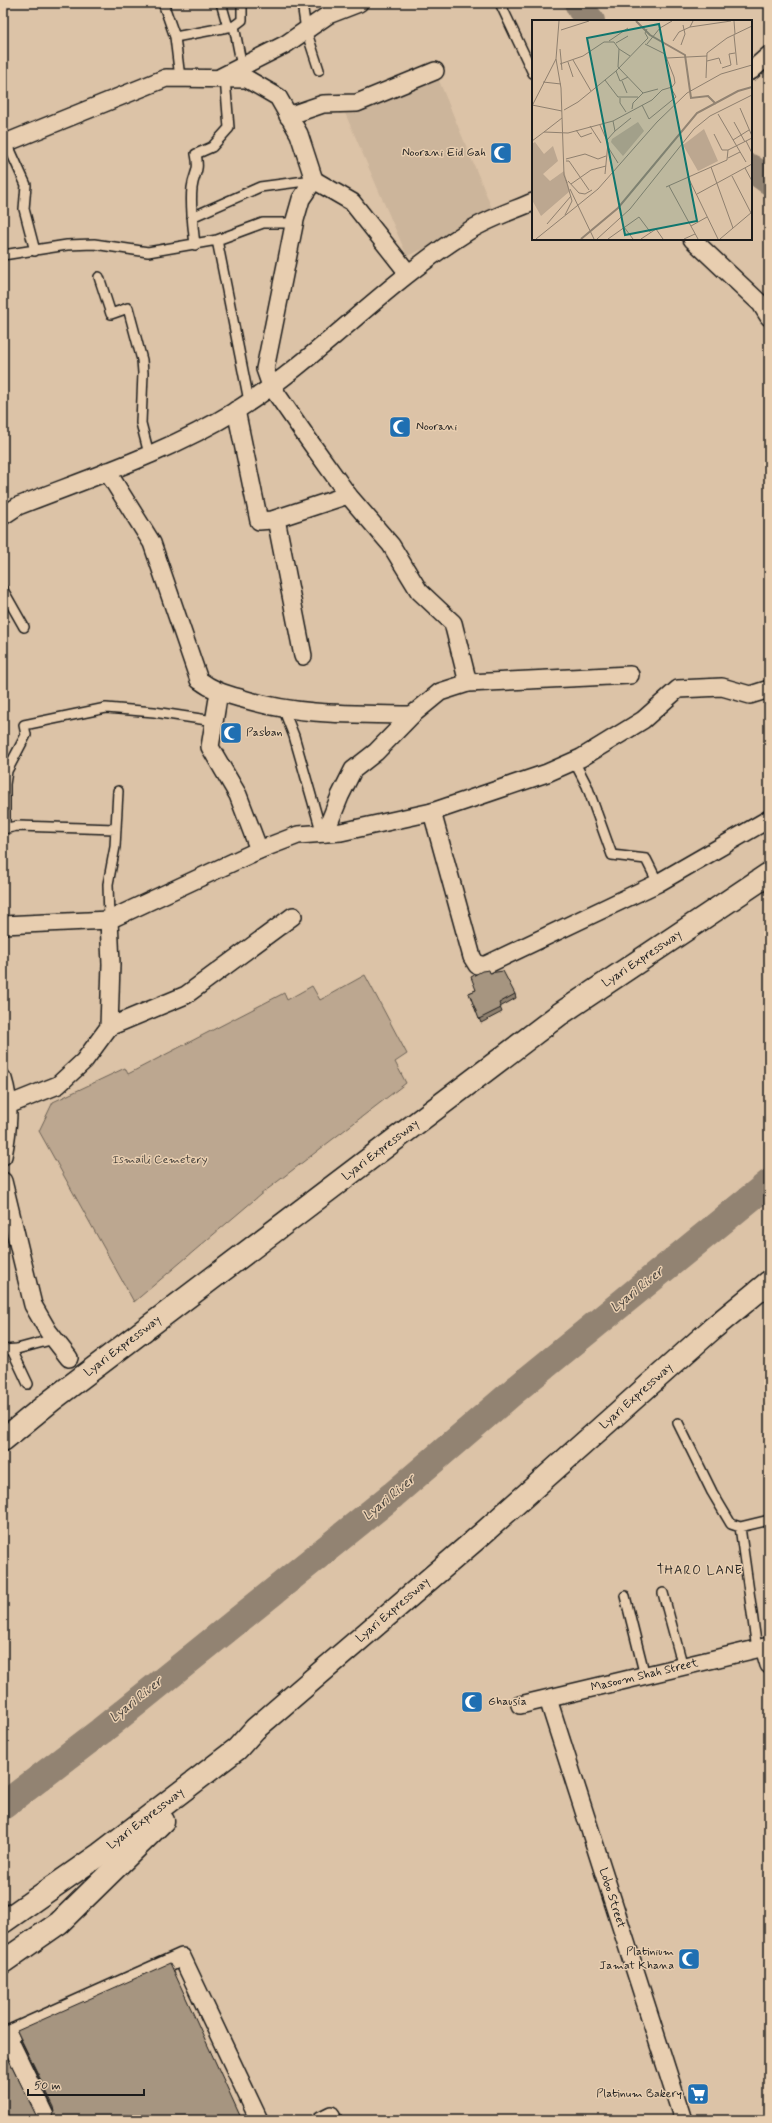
<svg xmlns="http://www.w3.org/2000/svg" width="772" height="2123" viewBox="0 0 772 2123" font-family="Mynerve,sans-serif">
<rect width="100%" height="100%" fill="#dcc3a7"/>
<filter id="ink" filterUnits="userSpaceOnUse"><feTurbulence type="fractalNoise" baseFrequency=".025" numOctaves="2"/><feDisplacementMap in="SourceGraphic" scale="8" xChannelSelector="R" yChannelSelector="G"/><feConvolveMatrix kernelMatrix="1 2 1 2 8 2 1 2 1" color-interpolation-filters="sRGB"/></filter>
<g filter="url(#ink)">
<path fill="#ccb59b" d="M 435,71 L 496,218 L 407,256 L 345,113 Z"/>
<path fill="#bca790" stroke="#6c6256" d="M 365,975 L 407,1054 L 395,1062 L 406,1083 L 260,1195 L 134,1302 L 39,1131 L 53,1102 L 125,1068 L 128,1074 L 284,993 L 287,1000 L 312,986 L 320,1000 Z"/>
<g fill="none" stroke-linecap="round" stroke-linejoin="round">
<path stroke="#928372" stroke-width="28" d="M 578,3 L 581,9 L 591,21
M 751,168 L 769,181
M 3,1806 L 101,1731 L 393,1495 L 514,1391 L 769,1183"/>
<g stroke="#1c1c1c" stroke-width="12">
<path id="lane" d="M 163,3 L 175,37 L 180,78
M 221,3 L 228,27 L 234,26 L 242,67
M 302,3 L 306,30 L 319,70
M 500,3 L 533,73
M 234,26 L 242,20 L 242,3
M 175,37 L 228,27
M 7,143 L 26,185 L 24,209 L 35,251
M 192,217 L 260,187 L 313,180
M 217,240 L 249,401
M 195,245 C 193,226 190,207 192,188 C 194,172 200,173 196,154 L 212,147 L 229,128 L 225,78
M 3,255 L 67,245 L 94,244 L 148,252 L 217,240 L 263,223 L 295,223
M 99,277 L 111,314 L 128,308 L 142,360 L 143,373 L 141,423 L 149,454
M 3,590 L 24,627
M 283,708 L 294,736 L 322,834
M 574,761 L 587,786 L 612,855 L 646,859 L 658,883
M 5,828 L 5,784 L 7,771 L 26,735 L 24,725 L 106,708 L 154,712 L 214,721
M 3,829 L 17,826 L 116,829
M 109,920 L 108,884 L 115,847 L 118,791
M 3,1350 L 17,1349 L 54,1339
M 12,1350 L 28,1384
M 678,1423 L 712,1492 L 731,1524 L 740,1527
M 663,1593 L 683,1667
M 625,1596 L 645,1676
M 757,1649 L 740,1527 L 769,1520"/>
</g>
<g stroke="#1c1c1c" stroke-width="20">
<g id="street">
<path d="M 751,71 L 769,55"/>
<path d="M 221,77 L 286,44 L 328,15 L 359,3"/>
<path d="M 288,116 L 323,104 L 357,103 L 435,71"/>
<path d="M 3,144 L 166,78 L 247,79 L 278,97 L 299,134 L 314,180 L 301,199 L 295,220 L 265,369 L 271,386 L 308,439 L 348,495 L 391,545 L 419,591 L 453,623 L 468,683 L 440,692 L 412,715 L 376,752 L 353,770 L 340,796 L 325,833"/>
<path d="M 314,180 L 352,202 L 408,273"/>
<path d="M 692,239 L 761,304 L 769,317"/>
<path d="M 236,410 L 259,521 L 272,520 L 348,495"/>
<path d="M 107,471 L 152,543 L 199,680 C 212,690 225,694 240,698 C 297,716 353,714 412,715"/>
<path d="M 3,516 L 18,506 C 92,477 169,452 237,410 C 319,358 384,284 467,232 C 487,219 512,211 533,202"/>
<path d="M 276,519 L 303,656"/>
<path d="M 468,683 L 630,675"/>
<path d="M 219,692 L 210,747 L 238,795 L 259,850"/>
<path d="M 432,812 L 472,957 L 477,965 L 486,965 L 658,883 L 769,819"/>
<path d="M 3,925 L 109,920 L 259,850 L 298,835 L 341,832 L 432,812 L 547,773 L 581,758 L 643,720 L 678,689 L 722,687 L 750,695 L 769,689"/>
<path d="M 109,1027 L 186,995 L 293,916"/>
<path d="M 3,1079 C 11,1104 8,1130 3,1156"/>
<path d="M 8,1105 L 58,1085 L 84,1061 L 109,1027 L 111,964 L 109,920"/>
<path d="M 3,1181 L 33,1305 L 48,1331 L 69,1358"/>
<path d="M 764,1648 L 769,1665"/>
<path id="s1" d="M 548,1699 L 683,2120"/>
<path id="s2" d="M 520,1705 L 769,1646"/>
<path d="M 7,2035 L 48,2120"/>
<path d="M 3,2037 L 182,1957 L 259,2120"/>
<path d="M 321,2120 L 331,2115 L 333,2120"/>
</g>
</g>
<g stroke="#1c1c1c" stroke-width="25">
<g id="highway">
<path id="s3" d="M 3,1440 L 52,1400 L 560,1014 L 769,874"/>
<path id="s4" d="M 3,1922 L 100,1854 L 237,1749 L 255,1729 L 482,1534 L 712,1329 L 769,1282"/>
<path d="M 3,1962 L 59,1923 L 163,1821"/>
</g>
</g>
<use href="#lane" stroke="#e8ceb0" stroke-width="9"/>
<use href="#street" stroke="#e8ceb0" stroke-width="17"/>
<use href="#highway" stroke="#e8ceb0" stroke-width="22"/>
</g>
<path fill="#8f806e" stroke="#1c1c1c" d="M 490,973 L 515,994 L 516,998 L 500,1007 L 502,1012 L 481,1023 L 469,993 L 476,990 Z
M 17,2031 L 242,2120 L 49,2120 L 55,2112 L 54,2110 L 21,2040 Z"/>
<path fill="#a69580" stroke="#1c1c1c" d="M 489,970 L 490,973 L 503,971 L 515,994 L 499,1003 L 501,1008 L 479,1019 L 469,993 L 476,990 L 471,977 L 482,971 Z
M 170,1963 L 242,2120 L 49,2120 L 55,2112 L 54,2107 L 17,2031 Z
M 3,2048 L 36,2115 L 42,2120 L 3,2120 Z"/>
</g>
<defs>
<g id="mosque-square" transform="scale(1.15)"><rect x="-9" y="-9" width="18" height="18" rx="4" fill="#1f6fb2" stroke="#e8ceb0"/><path d="M3.5-4.9A6 6 0 1 0 3.5 4.9A5 5 0 1 1 3.5-4.9Z" fill="#fff"/></g>
<g id="supermarket-square" transform="scale(1.15)"><rect x="-9" y="-9" width="18" height="18" rx="4" fill="#1f6fb2" stroke="#e8ceb0"/><path d="M-6-5.5h2.5l.6 2H6L4.5 2H-2.5L-4.4-4H-6ZM-1.5 3.2a1.3 1.3 0 1 0 .1 0ZM3 3.2a1.3 1.3 0 1 0 .1 0Z" fill="#fff"/></g>
</defs>
<g fill-rule="evenodd">
<use href="#mosque-square" x="501" y="153"/>
<use href="#mosque-square" x="400" y="427"/>
<use href="#mosque-square" x="231" y="733"/>
<use href="#mosque-square" x="472" y="1702"/>
<use href="#mosque-square" x="689" y="1959"/>
<use href="#supermarket-square" x="698" y="2094"/>
</g>
<g text-anchor="middle" dominant-baseline="central" stroke-width="3" stroke-linejoin="round" paint-order="stroke">
<g font-size="12" fill="#1c1c1c" stroke="#e8ceb0" text-anchor="end">
<text x="486" y="153">Noorani Eid Gah</text>
<text x="416" y="427" text-anchor="start">Noorani</text>
<text x="246" y="733" text-anchor="start">Pasban</text>
<text x="488" y="1702" text-anchor="start">Ghausia</text>
<text x="674" y="1952">Platinium<tspan x="674" dy="14">Jamat Khana</tspan></text>
<text x="682" y="2094">Platinum Bakery</text>
</g>
<g font-size="12" fill="#1c1c1c" stroke="#e8ceb0">
<text stroke="none"><textPath href="#s3" startOffset="800">Lyari Expressway</textPath></text>
<text stroke="none"><textPath href="#s3" startOffset="476">Lyari Expressway</textPath></text>
<text stroke="none"><textPath href="#s3" startOffset="152">Lyari Expressway</textPath></text>
<text stroke="none"><textPath href="#s4" startOffset="824">Lyari Expressway</textPath></text>
<text stroke="none"><textPath href="#s4" startOffset="500">Lyari Expressway</textPath></text>
<text stroke="none"><textPath href="#s2" startOffset="128">Masoom Shah Street</textPath></text>
<text stroke="none"><textPath href="#s4" startOffset="176">Lyari Expressway</textPath></text>
<text stroke="none"><textPath href="#s1" startOffset="209">Lobo Street</textPath></text>
</g>
<g font-size="12" fill="#443f39" stroke="#e8ceb0">
<text x="160" y="1160">Ismaili Cemetery</text>
</g>
<g font-size="13" font-style="italic" fill="#45403a" stroke="#e8ceb0">
<text transform="translate(637 1290) rotate(-39)">Lyari River</text>
<text transform="translate(389 1498) rotate(-40)">Lyari River</text>
<text transform="translate(136 1700) rotate(-39)">Lyari River</text>
</g>
<g font-size="13" letter-spacing="1" fill="#1c1c1c" stroke="#e8ceb0">
<text x="700" y="1570">THARO LANE</text>
</g>
</g>
<g transform="translate(532 20)">
<rect width="220" height="220" fill="#dcc3a7"/>
<path d="M 106,102 L 112,111 L 91,136 L 79,122 L 80,119 ZM 172,109 L 186,141 L 166,151 L 151,125 ZM 3,122 L 12,134 L 21,126 L 26,141 L 11,154 L 18,161 L 32,151 L 38,171 L 9,196 L 0,180 L 0,124 Z" fill="#bca790"/>
<path fill="none" stroke="#928372" stroke-width="2" d="M 104,1 L 118,15 L 153,35 L 159,78 L 176,76 L 184,84M 49,219 L 86,188 L 165,93 L 206,71 L 220,67"/>
<path fill="none" stroke="#8f806f" stroke-width="1" d="M 27,1 L 24,39 L 29,68 L 32,155 L 35,163M 202,1 L 203,14M 158,7 L 199,1M 29,10 L 57,1M 202,15 L 205,45M 77,21 L 96,8M 141,21 L 147,12 L 158,7 L 161,1M 84,23 L 96,16M 115,24 L 128,8 L 140,1M 149,25 L 153,14 L 151,5M 28,29 L 30,50M 87,29 L 98,36M 135,38 L 175,36M 41,40 L 59,71M 175,41 L 187,38 L 189,44M 36,42 L 41,57M 28,44 L 51,36 L 72,22 L 82,22 L 87,29 L 86,47 L 111,73 L 101,83 L 100,89M 190,48 L 199,45 L 197,34 L 203,33M 84,51 L 88,61 L 96,57M 174,58 L 175,33 L 195,18 L 220,6M 73,60 L 86,77 L 106,77M 90,61 L 95,73M 11,62 L 29,64M 111,73 L 126,69M 88,78 L 88,83 L 94,92M 0,85 L 30,91M 110,85 L 117,99 L 144,77 L 139,68M 0,86 L 24,39M 208,88 L 220,116M 32,90 L 46,82 L 84,51 L 116,18 L 113,13 L 115,9M 186,94 L 214,142M 202,102 L 213,122M 68,105 L 76,123 L 73,154M 58,106 L 69,123M 44,110 L 49,117 L 60,113M 83,111 L 99,98M 12,112 L 30,98M 182,114 L 190,130 L 196,130M 75,120 L 83,111 L 81,101M 201,120 L 217,110M 0,121 L 12,112 L 36,113 L 81,101 L 120,80 L 130,70 L 140,67 L 143,63 L 142,57 L 133,34 L 113,24M 214,121 L 220,133M 76,127 L 86,143M 196,138 L 208,132M 34,139 L 53,134 L 66,139 L 74,136M 34,141 L 37,141 L 57,170M 179,147 L 201,208M 213,148 L 220,161M 200,156 L 219,193M 156,157 L 186,219M 36,161 L 47,173 L 53,174 L 60,170M 39,164 L 59,150 L 74,146M 137,166 L 166,219M 134,167 L 195,140 L 196,130 L 220,118M 38,169 L 62,219M 165,174 L 220,144M 33,195 L 40,181 L 34,160M 15,204 L 39,176M 159,206 L 175,197M 92,207 L 101,219M 4,219 L 66,169 L 125,102 L 155,73 L 189,54 L 220,45M 65,219 L 98,189 L 162,109 L 178,96 L 220,75M 76,219 L 107,197 L 119,213M 109,219 L 124,209 L 131,219M 152,219 L 163,214M 188,219 L 220,192"/>
<path fill="#0f766e" fill-opacity="0.15" stroke="#0f766e" stroke-width="2" d="M 127,4 L 165,201 L 93,215 L 55,18 Z"/>
<rect width="220" height="220" fill="none" stroke="#1c1c1c" stroke-width="2"/>
</g>
<rect width="772" height="2123" fill="none" stroke="#e8ceb0" stroke-width="16"/>
<rect x="8" y="8" width="756" height="2107" fill="none" stroke="#1c1c1c" stroke-width="1.5" filter="url(#ink)"/>
<path d="M28 2089v6h116v-6" fill="none" stroke="#1c1c1c" stroke-width="2"/>
<text x="34" y="2089" font-size="12" fill="#1c1c1c" stroke="#e8ceb0" stroke-width="3" paint-order="stroke">50 m</text>
</svg>
